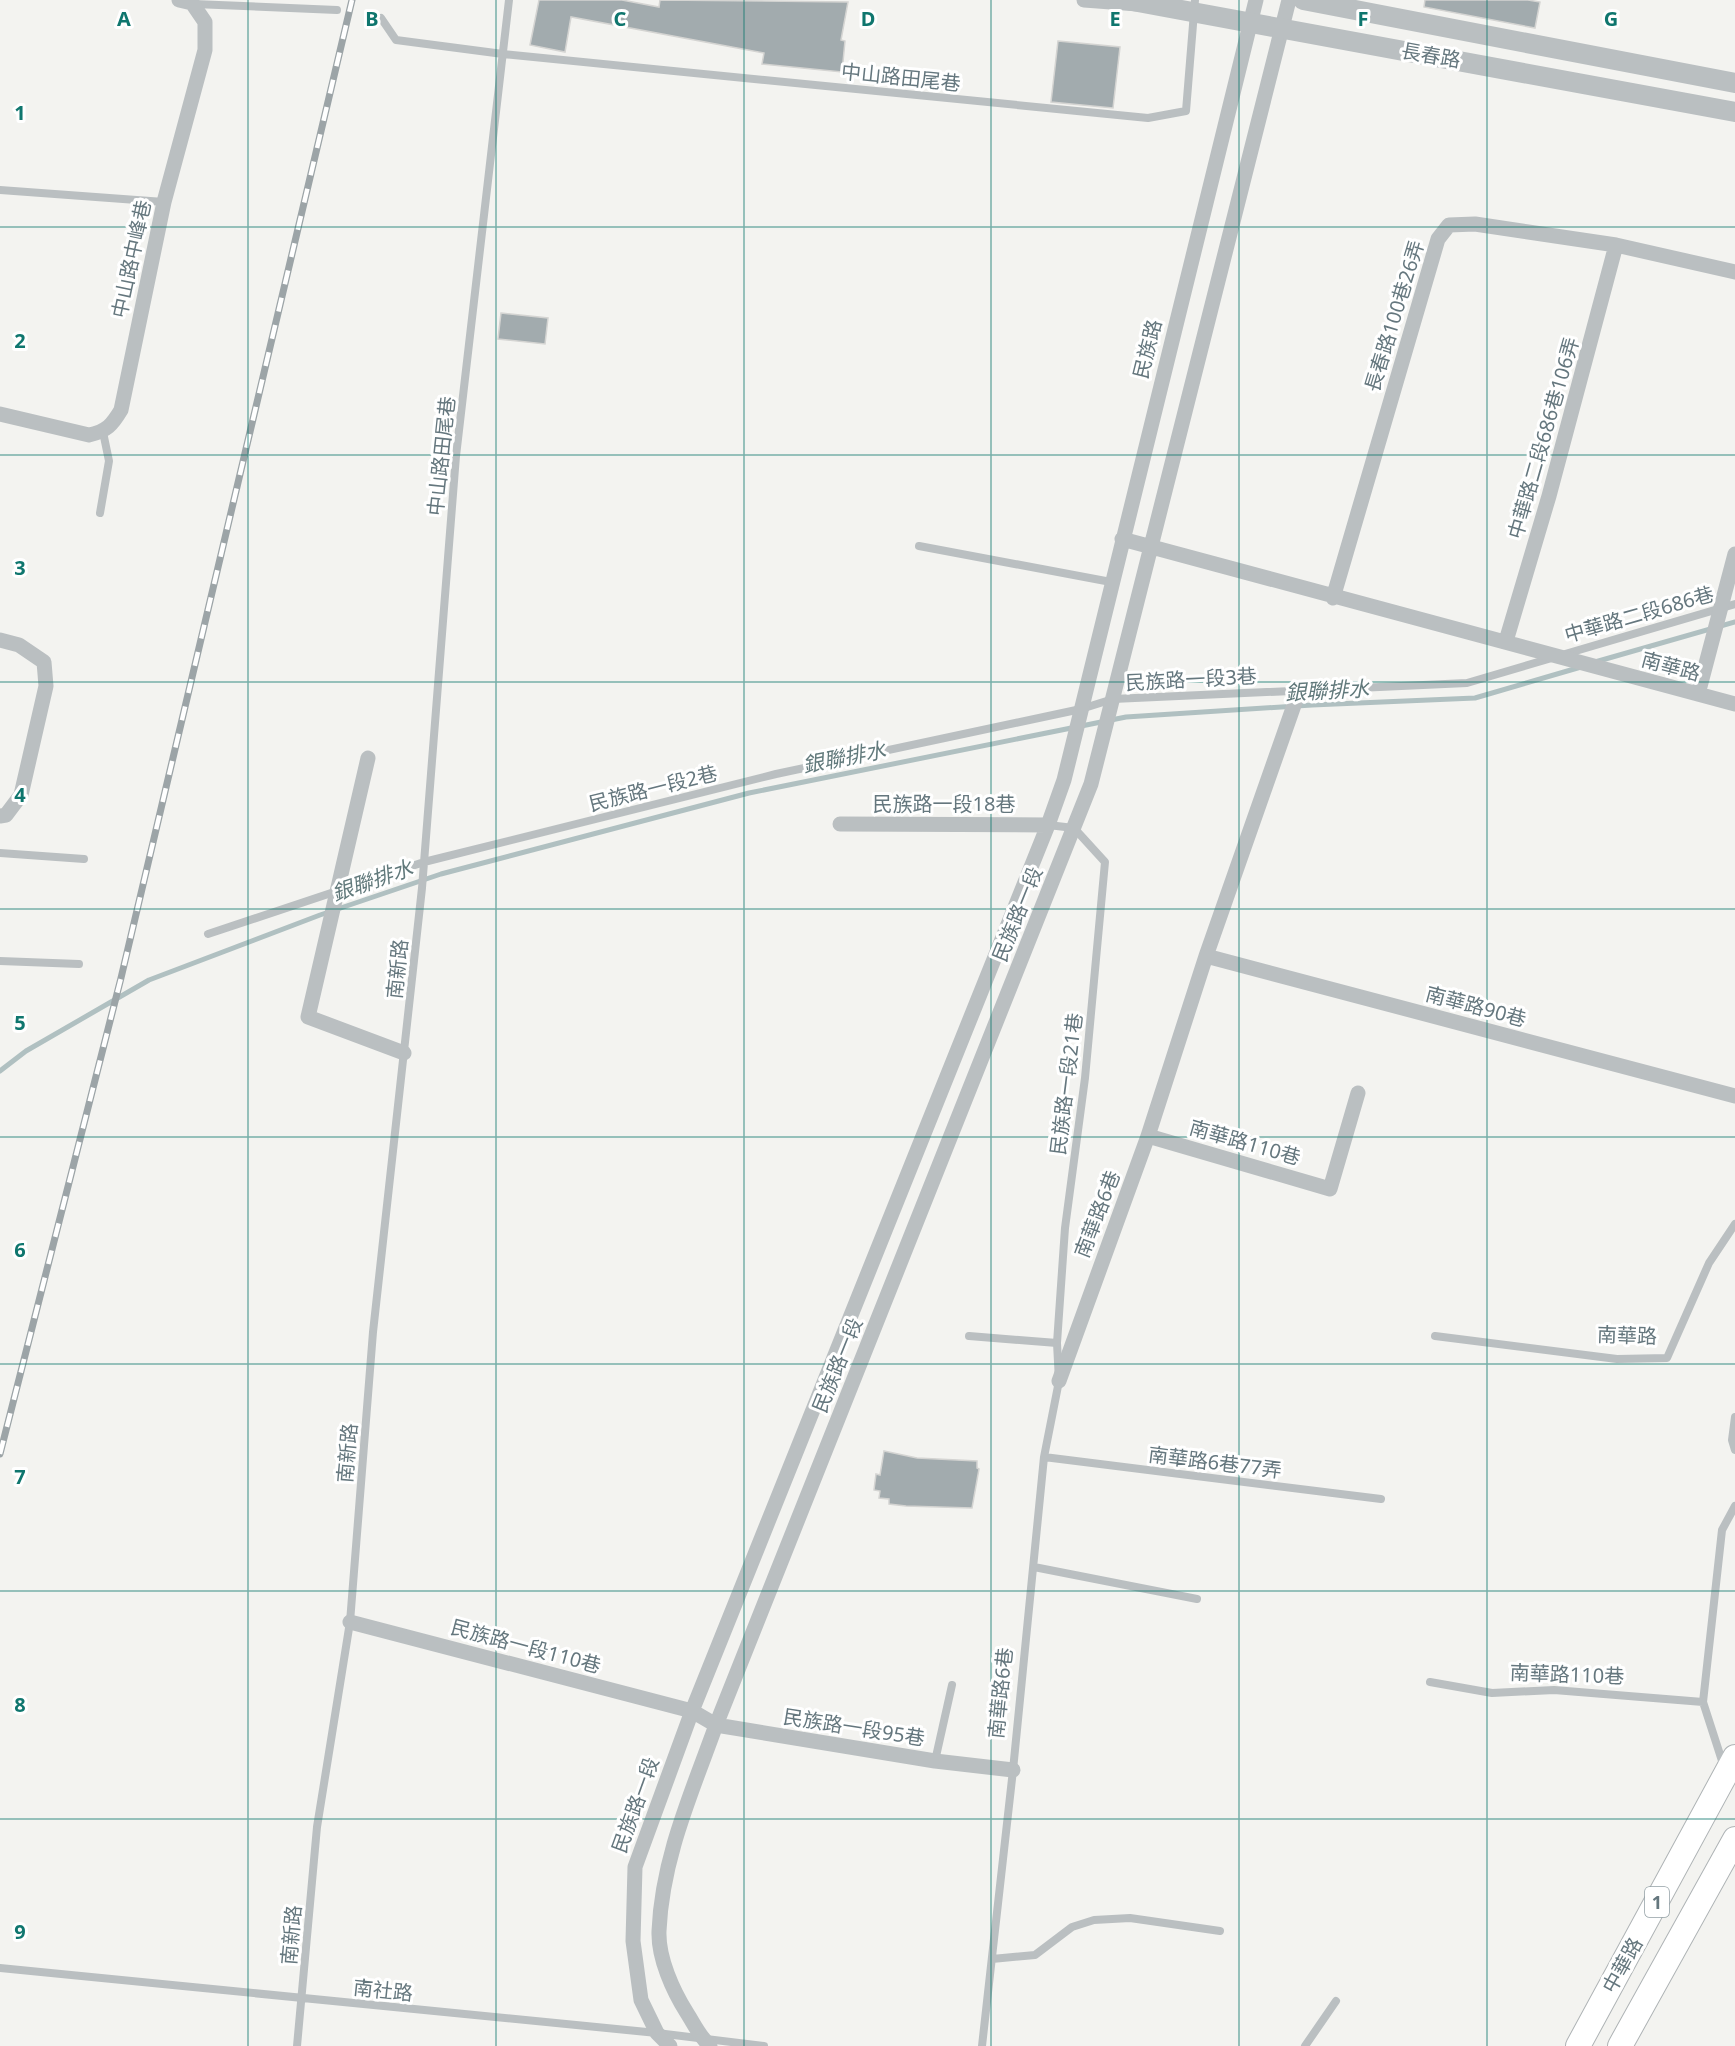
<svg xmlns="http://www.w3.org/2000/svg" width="1735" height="2046" viewBox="0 0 1735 2046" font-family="'Noto Sans','Noto Sans TC',sans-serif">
<rect width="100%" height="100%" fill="#f3f3f0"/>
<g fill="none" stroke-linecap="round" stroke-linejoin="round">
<path stroke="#b0c0c1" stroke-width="5" d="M 1595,662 L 1735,622
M 0,1071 L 26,1051 L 149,980 L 320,915 L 441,874 L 749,793 L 1126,717 L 1312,705 L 1475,698 L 1581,667"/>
</g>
<path fill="#a2abae" stroke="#d4d4d2" stroke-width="1.5" d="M 539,0 L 622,0 L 659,7 L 660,0 L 848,2 L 841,40 L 845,41 L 842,72 L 762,64 L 764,53 L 571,17 L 565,52 L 530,45 Z
M 1425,0 L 1528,0 L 1540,2 L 1535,28 L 1424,7 Z
M 1058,41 L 1120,47 L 1113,108 L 1051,102 Z
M 501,313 L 548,318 L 545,344 L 498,339 Z
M 884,1451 L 917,1458 L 977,1461 L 977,1468 L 979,1469 L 972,1508 L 906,1506 L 889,1504 L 889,1499 L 879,1498 L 880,1491 L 874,1490 L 876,1474 L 880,1475 Z"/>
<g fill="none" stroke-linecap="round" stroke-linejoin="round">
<g stroke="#aeb3b5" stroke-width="26">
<path id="primary" d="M 1578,2046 L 1735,1757
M 1620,2046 L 1735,1839"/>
</g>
<path stroke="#babfc1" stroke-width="8" d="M 194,4 L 337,10
M 381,18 L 396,40 L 503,54 L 1148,118 L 1186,111 L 1195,0
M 0,190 L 164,202
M 100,513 L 109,461 L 103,432
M 919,546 L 1111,582
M 0,853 L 84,859
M 208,934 L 424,862 L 776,774 L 1081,709 L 1113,699 L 1467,683 L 1735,604
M 0,961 L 79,964
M 969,1336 L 1057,1343
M 1435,1336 L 1617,1359 L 1667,1358 L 1709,1263 L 1735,1224
M 1735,1417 L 1732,1440 L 1735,1450
M 1044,1457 L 1381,1499
M 1034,1567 L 1197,1599
M 1430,1682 L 1492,1693 L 1554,1690 L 1703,1702
M 935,1761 L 952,1685
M 1724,1767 L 1703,1702 L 1722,1530 L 1735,1506
M 992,1959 L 1035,1955 L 1072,1927 L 1094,1920 L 1130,1918 L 1220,1931
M 0,1968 L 657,2033 L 764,2046
M 297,2046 L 317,1827 L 350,1622 L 373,1332 L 422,888 L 456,456 L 509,0
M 982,2046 L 1013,1770 L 1044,1457 L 1059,1381 L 1057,1343 L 1065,1228 L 1085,1078 L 1105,862 L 1074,828 L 1048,825
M 1305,2046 L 1336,2001"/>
<path stroke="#babfc1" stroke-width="15" d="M 1084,0 L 1138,4
M 0,414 L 89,435 C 107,431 112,425 121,410 L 164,202 L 205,50 L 205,22 L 192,3 L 179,0
M 1122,539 L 1735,704
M 1333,598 L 1438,239 L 1449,225 L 1475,224 L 1616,245 L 1735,272
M 0,640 L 19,645 L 44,662 L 46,686 L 21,795 L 6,815 L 0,816
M 1506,641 L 1549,496 L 1616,245
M 1698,694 L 1735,554
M 368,758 L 308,1017 L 404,1053
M 840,824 L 1048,825
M 1206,956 L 1735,1096
M 1148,1136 L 1330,1189 L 1358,1093
M 1059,1381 L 1148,1136 L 1206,956 L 1299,691
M 350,1622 L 692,1711 L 716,1725 L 935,1761 L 1013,1770
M 670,2046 L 657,2033 L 641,2000 L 633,1941 L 635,1867 L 692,1711 L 1048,825 L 1064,780 L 1256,0
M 710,2046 C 700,2037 694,2024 687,2013 C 673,1991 658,1958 659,1931 C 662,1858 692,1792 716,1725 L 1091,784 L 1289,0"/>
<path stroke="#babfc1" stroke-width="20" d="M 1127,0 L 1735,112
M 1303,0 L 1735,83"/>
<use href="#primary" stroke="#fff" stroke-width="24"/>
<g stroke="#9ca4a7" stroke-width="7">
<path id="rail" d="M 0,1454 L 121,978 L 352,0"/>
</g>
<use href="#rail" stroke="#fff" stroke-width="4.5" stroke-dasharray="14" stroke-linecap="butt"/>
</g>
<path fill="none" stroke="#0f766e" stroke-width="1.5" stroke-opacity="0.55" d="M 248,0 L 248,2046M 496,0 L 496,2046M 744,0 L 744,2046M 991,0 L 991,2046M 1239,0 L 1239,2046M 1487,0 L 1487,2046M 0,227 L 1735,227M 0,455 L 1735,455M 0,682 L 1735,682M 0,909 L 1735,909M 0,1137 L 1735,1137M 0,1364 L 1735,1364M 0,1591 L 1735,1591M 0,1819 L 1735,1819"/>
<g text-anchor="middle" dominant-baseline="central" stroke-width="6" stroke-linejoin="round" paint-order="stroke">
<rect fill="#fff" stroke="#93a0a5" stroke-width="1.5" x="1645" y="1887" width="24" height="30" rx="4.5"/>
<g font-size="18" font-weight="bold" fill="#65777e">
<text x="1657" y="1902">1</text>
</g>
<g font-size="20" fill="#65777e" stroke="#fff">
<text transform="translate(1431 55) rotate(10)">長春路</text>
<text transform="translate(901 77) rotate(6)">中山路田尾巷</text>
<text transform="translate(131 259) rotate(-78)">中山路中峰巷</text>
<text transform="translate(1394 316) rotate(-73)">長春路100巷26弄</text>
<text transform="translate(1147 349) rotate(-76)">民族路</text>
<text transform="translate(1543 438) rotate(-74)">中華路二段686巷106弄</text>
<text transform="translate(441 456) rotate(-84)">中山路田尾巷</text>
<text transform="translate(1639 614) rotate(-16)">中華路二段686巷</text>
<text transform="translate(1671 666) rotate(15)">南華路</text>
<text transform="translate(1191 679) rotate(-3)">民族路一段3巷</text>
<text transform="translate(653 788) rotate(-14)">民族路一段2巷</text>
<text x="944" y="803">民族路一段18巷</text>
<text transform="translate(1017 914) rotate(-68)">民族路一段</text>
<text transform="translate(397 969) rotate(-84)">南新路</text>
<text transform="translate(1476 1006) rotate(15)">南華路90巷</text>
<text transform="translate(1066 1084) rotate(-83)">民族路一段21巷</text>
<text transform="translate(1245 1142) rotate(16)">南華路110巷</text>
<text transform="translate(1097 1214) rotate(-69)">南華路6巷</text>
<text transform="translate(1627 1335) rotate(2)">南華路</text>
<text transform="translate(837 1365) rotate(-68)">民族路一段</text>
<text transform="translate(347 1453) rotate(-85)">南新路</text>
<text transform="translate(1215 1462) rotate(7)">南華路6巷77弄</text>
<text transform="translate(526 1646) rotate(15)">民族路一段110巷</text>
<text transform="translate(1567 1674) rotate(2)">南華路110巷</text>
<text transform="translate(1000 1693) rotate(-84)">南華路6巷</text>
<text transform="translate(854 1727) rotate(9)">民族路一段95巷</text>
<text transform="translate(635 1805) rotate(-70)">民族路一段</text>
<text transform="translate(291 1935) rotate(-85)">南新路</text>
<text transform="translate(1622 1965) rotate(-61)">中華路</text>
<text transform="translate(383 1990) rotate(6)">南社路</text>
</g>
<g font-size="21" font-style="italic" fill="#61797b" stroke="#fff">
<text transform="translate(1327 690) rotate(-3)">銀聯排水</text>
<text transform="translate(844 757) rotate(-11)">銀聯排水</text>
<text transform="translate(372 880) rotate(-19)">銀聯排水</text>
</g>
</g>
<g font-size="20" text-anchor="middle" font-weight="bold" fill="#0f766e" stroke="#fff" stroke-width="6" stroke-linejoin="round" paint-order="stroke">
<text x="124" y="26">A</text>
<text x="372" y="26">B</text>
<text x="620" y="26">C</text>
<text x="868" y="26">D</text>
<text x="1115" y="26">E</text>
<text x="1363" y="26">F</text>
<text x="1611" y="26">G</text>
<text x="20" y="120">1</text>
<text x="20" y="348">2</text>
<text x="20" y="575">3</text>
<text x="20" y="802">4</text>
<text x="20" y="1030">5</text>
<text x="20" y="1257">6</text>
<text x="20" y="1484">7</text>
<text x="20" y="1712">8</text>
<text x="20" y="1939">9</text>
</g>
</svg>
